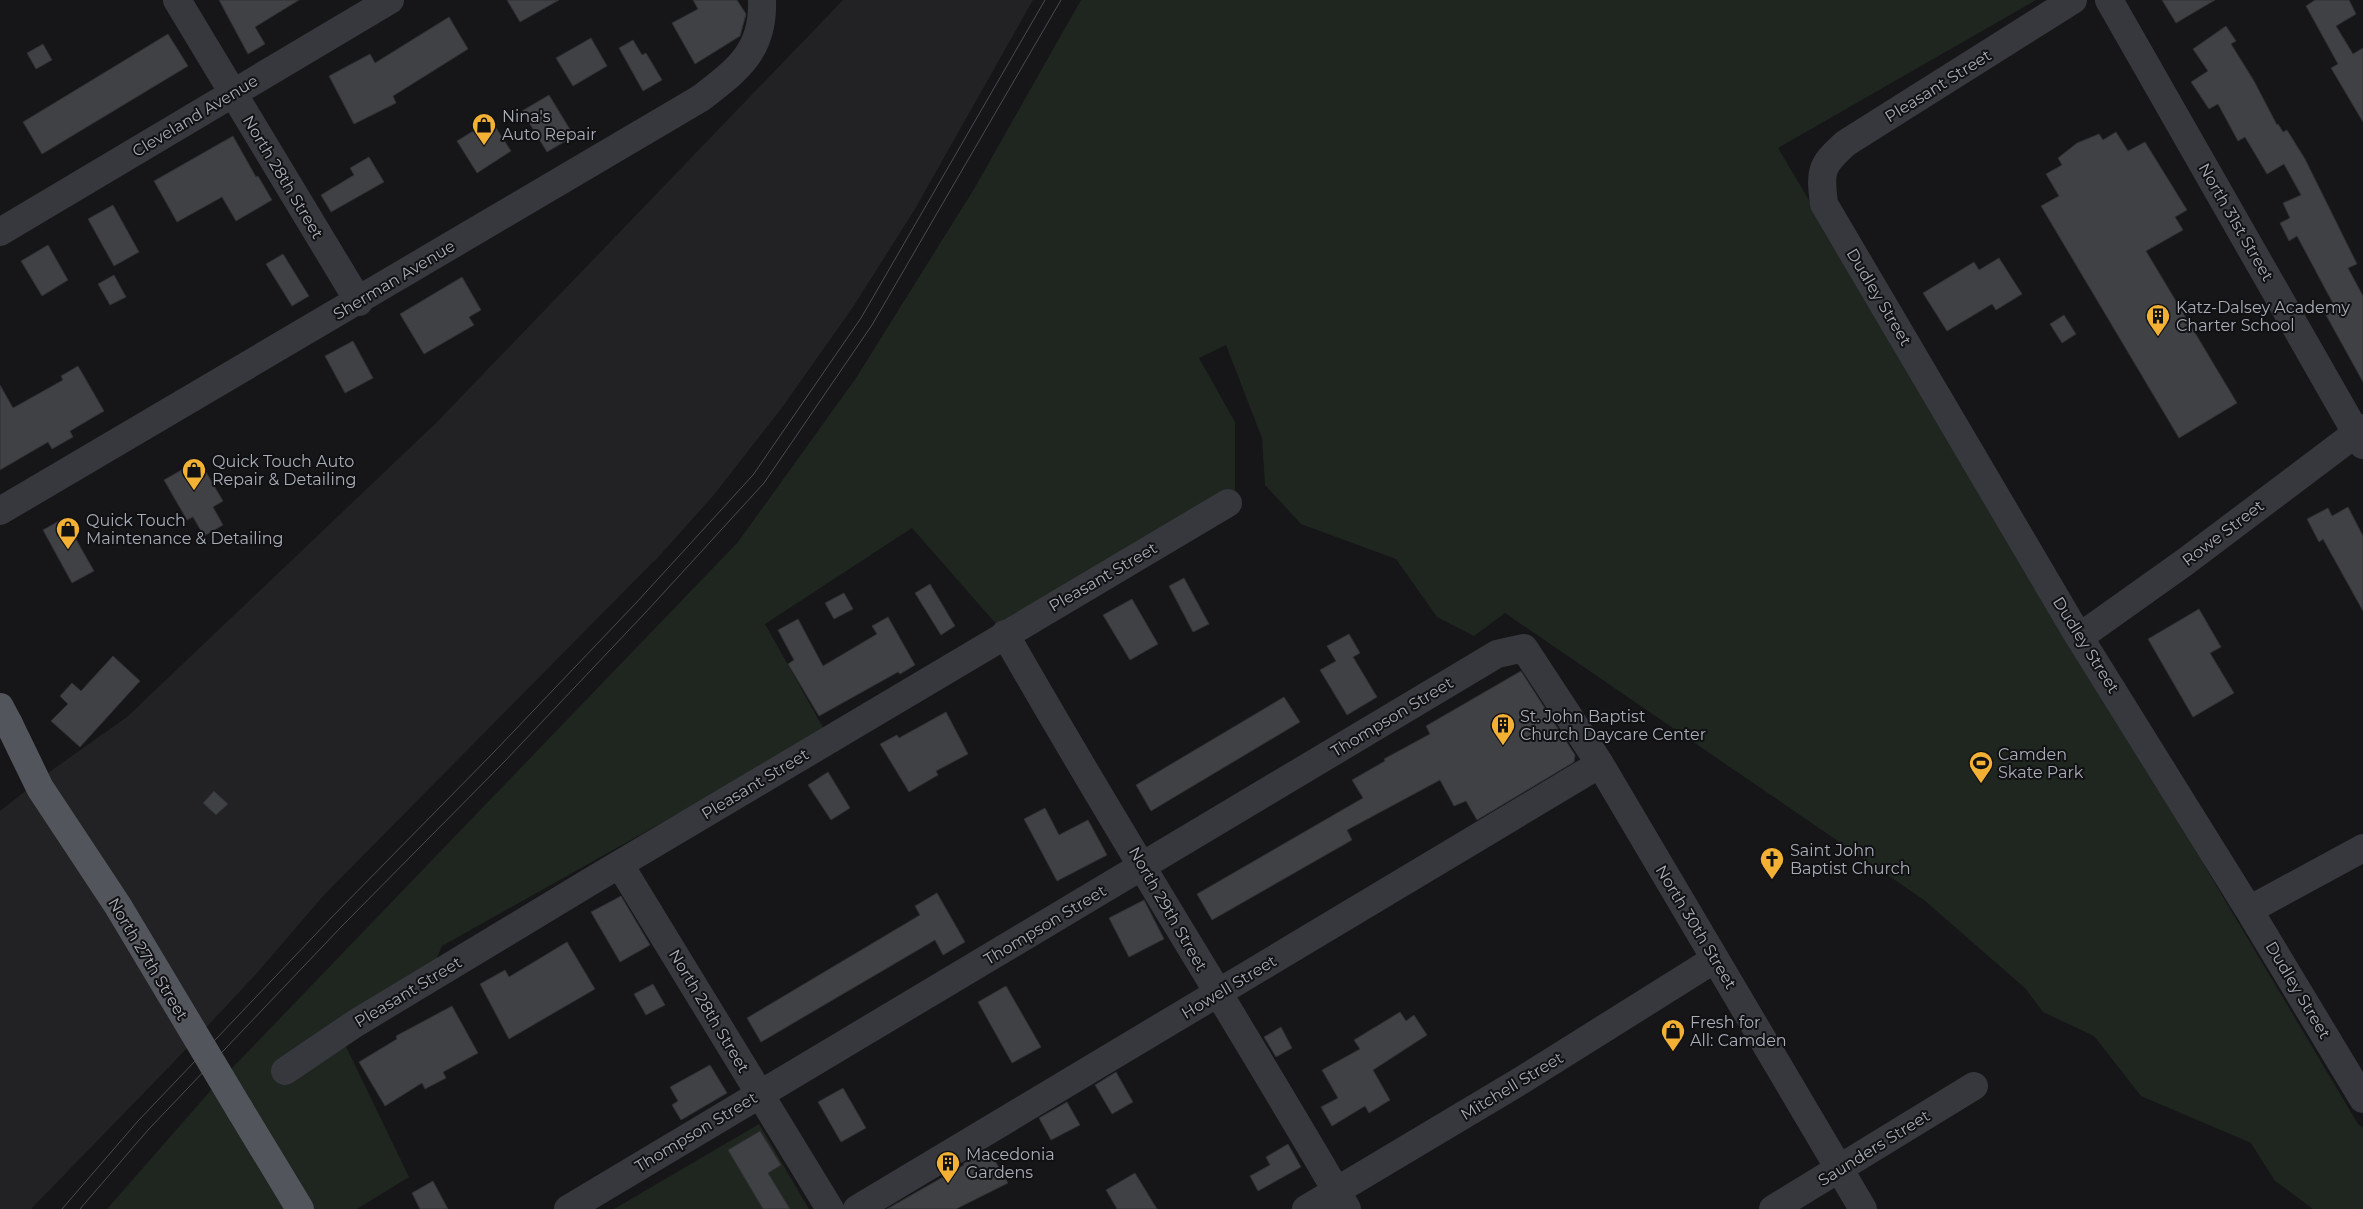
<svg xmlns="http://www.w3.org/2000/svg" width="2363" height="1209" viewBox="0 0 2363 1209" font-family="Montserrat,sans-serif">
<rect width="100%" height="100%" fill="#161618"/>
<path fill="#222225" d="M 843,0 L 1033,0 L 915,209 L 853,307 L 781,409 L 713,496 L 662,553 L 324,895 L 257,973 L 171,1065 L 31,1209 L 0,1209 L 0,811 L 52,770 L 127,717 L 437,422 Z"/>
<path fill="#1e261f" d="M 1081,0 L 2036,0 L 1778,148 L 2358,1124 L 2363,1128 L 2363,1209 L 2313,1209 L 2275,1181 L 2251,1143 L 2141,1096 L 2094,1036 L 2043,1012 L 2025,988 L 1924,900 L 1505,613 L 1474,636 L 1437,617 L 1396,559 L 1301,524 L 1265,485 L 1262,438 L 1226,345 L 1199,358 L 1235,422 L 1235,492 L 1005,634 L 912,528 L 765,624 L 825,731 L 442,946 L 433,967 L 337,1028 L 409,1177 L 357,1209 L 107,1209 L 212,1089 L 738,542 L 856,378 L 974,189 Z
M 759,1124 L 809,1209 L 614,1209 Z"/>
<path fill="#404145" stroke="#303034" d="M 219,0 L 299,0 L 255,27 L 265,44 L 248,54 Z
M 507,0 L 559,0 L 520,22 Z
M 693,0 L 737,0 L 746,14 L 740,36 L 695,64 L 672,23 L 698,9 Z
M 2162,0 L 2215,0 L 2176,23 Z
M 2315,0 L 2349,0 L 2356,14 L 2336,26 L 2353,54 L 2363,48 L 2363,122 L 2331,68 L 2338,64 L 2306,6 Z
M 449,17 L 468,49 L 393,96 L 396,103 L 354,124 L 329,76 L 370,54 L 375,63 Z
M 2226,26 L 2236,41 L 2231,44 L 2254,81 L 2277,125 L 2278,124 L 2283,132 L 2287,130 L 2305,159 L 2357,264 L 2348,268 L 2363,296 L 2363,382 L 2326,315 L 2336,309 L 2297,236 L 2289,241 L 2280,223 L 2290,218 L 2283,203 L 2301,195 L 2284,164 L 2267,174 L 2245,137 L 2238,141 L 2218,104 L 2209,109 L 2191,82 L 2208,71 L 2193,49 Z
M 168,34 L 188,66 L 42,154 L 23,122 Z
M 591,38 L 607,66 L 573,86 L 556,58 Z
M 633,40 L 642,55 L 646,53 L 662,80 L 643,91 L 619,48 Z
M 43,44 L 52,60 L 36,69 L 27,53 Z
M 549,95 L 574,136 L 547,152 L 522,111 Z
M 491,120 L 511,151 L 477,173 L 457,141 Z
M 2116,132 L 2128,151 L 2145,142 L 2187,210 L 2175,217 L 2183,230 L 2146,251 L 2237,403 L 2179,438 L 2041,206 L 2059,196 L 2046,174 L 2062,165 L 2058,158 L 2077,143 L 2099,134 L 2103,140 Z
M 233,136 L 256,177 L 258,176 L 272,200 L 236,221 L 222,197 L 177,222 L 154,181 Z
M 369,157 L 384,182 L 331,212 L 321,195 L 354,175 L 350,168 Z
M 113,205 L 139,252 L 114,266 L 88,219 Z
M 48,245 L 68,280 L 42,296 L 21,261 Z
M 283,254 L 309,296 L 292,306 L 266,264 Z
M 1999,258 L 2022,294 L 1996,310 L 1992,304 L 1947,331 L 1923,293 L 1974,262 L 1979,270 Z
M 114,275 L 126,297 L 110,305 L 98,284 Z
M 462,277 L 481,310 L 469,317 L 474,325 L 424,354 L 400,314 Z
M 2064,315 L 2076,334 L 2062,343 L 2050,324 Z
M 353,341 L 373,378 L 345,393 L 325,356 Z
M 78,366 L 104,411 L 70,431 L 73,437 L 52,449 L 48,442 L 0,470 L 0,385 L 13,408 L 63,380 L 61,376 Z
M 199,460 L 223,501 L 213,507 L 223,525 L 204,536 L 193,517 L 187,520 L 164,480 Z
M 2348,507 L 2363,536 L 2363,611 L 2323,539 L 2319,542 L 2307,519 L 2328,508 L 2332,516 Z
M 64,518 L 94,571 L 72,583 L 43,530 Z
M 1184,578 L 1209,624 L 1193,632 L 1169,586 Z
M 930,584 L 955,626 L 941,635 L 915,593 Z
M 844,593 L 853,609 L 834,619 L 825,603 Z
M 1132,599 L 1158,644 L 1130,660 L 1103,615 Z
M 2199,609 L 2221,647 L 2210,653 L 2234,693 L 2193,717 L 2148,639 Z
M 888,617 L 915,665 L 900,674 L 898,672 L 819,716 L 788,664 L 794,660 L 778,630 L 798,619 L 823,666 L 877,634 L 872,626 Z
M 1349,634 L 1360,653 L 1353,657 L 1377,697 L 1347,715 L 1320,670 L 1336,661 L 1327,646 Z
M 113,656 L 140,681 L 80,747 L 51,721 L 68,704 L 60,696 L 72,683 L 81,691 Z
M 1521,671 L 1575,755 L 1574,762 L 1477,820 L 1466,801 L 1454,806 L 1440,780 L 1347,830 L 1352,840 L 1212,920 L 1197,894 L 1363,798 L 1352,780 L 1385,761 L 1384,759 L 1430,734 L 1426,726 Z
M 1284,697 L 1300,722 L 1151,811 L 1136,785 Z
M 946,712 L 968,754 L 936,771 L 938,775 L 909,792 L 880,744 L 897,735 L 899,738 Z
M 828,772 L 850,808 L 831,820 L 808,785 Z
M 214,791 L 228,804 L 216,815 L 203,803 Z
M 1045,808 L 1059,835 L 1088,820 L 1107,855 L 1057,881 L 1024,819 Z
M 937,893 L 965,942 L 943,955 L 935,940 L 761,1042 L 747,1018 L 920,915 L 915,906 Z
M 621,896 L 650,945 L 620,962 L 591,912 Z
M 1144,900 L 1164,939 L 1129,957 L 1109,918 Z
M 567,942 L 595,989 L 509,1039 L 480,984 L 505,970 L 509,977 Z
M 653,984 L 665,1005 L 646,1015 L 634,994 Z
M 1006,986 L 1041,1047 L 1012,1063 L 978,1002 Z
M 452,1006 L 478,1053 L 443,1072 L 446,1078 L 425,1089 L 422,1083 L 385,1106 L 359,1062 L 397,1039 L 396,1036 Z
M 1400,1012 L 1406,1021 L 1414,1015 L 1427,1035 L 1373,1070 L 1390,1100 L 1369,1113 L 1365,1106 L 1332,1126 L 1321,1107 L 1338,1098 L 1322,1070 L 1360,1049 L 1354,1040 Z
M 1281,1027 L 1292,1048 L 1276,1057 L 1264,1037 Z
M 710,1065 L 727,1093 L 681,1120 L 672,1105 L 678,1101 L 670,1087 Z
M 1116,1072 L 1133,1102 L 1112,1114 L 1095,1085 Z
M 843,1088 L 866,1128 L 841,1142 L 818,1102 Z
M 1067,1102 L 1080,1125 L 1051,1140 L 1039,1118 Z
M 760,1131 L 781,1165 L 768,1173 L 790,1209 L 763,1209 L 728,1150 Z
M 1288,1144 L 1301,1167 L 1258,1191 L 1250,1176 L 1270,1165 L 1266,1157 Z
M 988,1149 L 1008,1183 L 956,1209 L 887,1209 L 964,1165 L 963,1164 Z
M 1135,1173 L 1157,1209 L 1117,1209 L 1106,1190 Z
M 433,1181 L 448,1209 L 420,1209 L 412,1193 Z"/>
<g fill="none" stroke-linecap="round" stroke-linejoin="round">
<path stroke="#37383d" stroke-width="28" d="M 177,0 L 359,302
M 2073,0 L 1846,143 C 1820,166 1820,171 1824,204 L 2073,627 L 2249,910 L 2363,1099
M 2109,0 L 2363,445
M 0,232 L 390,0
M 0,511 L 701,98 C 737,70 764,51 762,0
M 1005,634 C 1115,828 1235,1016 1347,1209
M 2081,636 L 2185,562 L 2363,428
M 620,865 L 830,1209
M 2249,910 L 2363,848
M 285,1071 L 356,1023 L 588,883 L 1228,503
M 568,1209 L 1497,654 L 1524,648 L 1600,764 L 1863,1209
M 857,1209 L 1600,764
M 1306,1209 L 1522,1080 L 1715,959
M 1773,1209 L 1974,1086"/>
<path stroke="#53555c" stroke-width="28" d="M 0,707 L 9,724
M 240,1110 L 300,1209"/>
<path stroke="#4a4c52" stroke-width="1" d="M 62,1209 L 138,1121 L 332,917 L 494,752 L 636,603 L 753,475 L 861,318 L 1045,0
M 80,1209 L 148,1130 L 342,926 L 504,762 L 646,612 L 764,483 L 872,325 L 1061,0"/>
<path stroke="#53555c" stroke-width="28" d="M 9,724 L 40,788 L 118,906 L 240,1110"/>
</g>
<defs>
<g id="shop-pin" transform="scale(1.25)"><path d="M0 17L-7.5 6A9.5 9.5 0 1 1 7.5 6Z" fill="#f2b134" stroke="#111113"/><path d="M-5-2.5h2.3a2.7 3.5 0 0 1 5.4 0H5L5.5 6h-11ZM-1.5-2.5h3a1.5 2.3 0 0 0-3 0Z" fill="#111"/></g>
<g id="building-pin" transform="scale(1.25)"><path d="M0 17L-7.5 6A9.5 9.5 0 1 1 7.5 6Z" fill="#f2b134" stroke="#111113"/><path d="M-4-6H4V6H1V3H-1V6H-4ZM-2.5-4.3h1.7v1.8h-1.7ZM.8-4.3h1.7v1.8H.8ZM-2.5-1h1.7V.8h-1.7ZM.8-1h1.7V.8H.8Z" fill="#111"/></g>
<g id="stadium-pin" transform="scale(1.25)"><path d="M0 17L-7.5 6A9.5 9.5 0 1 1 7.5 6Z" fill="#f2b134" stroke="#111113"/><path d="M0-5a6.5 5 0 1 0 0 10a6.5 5 0 1 0 0-10ZM-3.5-1.8h7v3.6h-7Z" fill="#111"/></g>
<g id="church-pin" transform="scale(1.25)"><path d="M0 17L-7.5 6A9.5 9.5 0 1 1 7.5 6Z" fill="#f2b134" stroke="#111113"/><path d="M-1.2-6h2.4v3.5h3.3v2.4h-3.3V6h-2.4V-.1h-3.3v-2.4h3.3Z" fill="#111"/></g>
</defs>
<g fill-rule="evenodd">
<use href="#shop-pin" x="484" y="125"/>
<use href="#building-pin" x="2158" y="316"/>
<use href="#shop-pin" x="194" y="470"/>
<use href="#shop-pin" x="68" y="529"/>
<use href="#building-pin" x="1503" y="725"/>
<use href="#stadium-pin" x="1981" y="763"/>
<use href="#church-pin" x="1772" y="859"/>
<use href="#shop-pin" x="1673" y="1031"/>
<use href="#building-pin" x="948" y="1163"/>
</g>
<g text-anchor="middle" dominant-baseline="central" stroke-width="4" stroke-linejoin="round" paint-order="stroke">
<g font-size="16" fill="#a8adb8" stroke="#111113">
<text transform="translate(1938 86) rotate(-32)">Pleasant Street</text>
<text transform="translate(195 116) rotate(-31)">Cleveland Avenue</text>
<text transform="translate(283 177) rotate(59)">North 28th Street</text>
<text transform="translate(2236 222) rotate(60)">North 31st Street</text>
<text transform="translate(394 280) rotate(-31)">Sherman Avenue</text>
<text transform="translate(1879 297) rotate(59)">Dudley Street</text>
<text transform="translate(2223 533) rotate(-37)">Rowe Street</text>
<text transform="translate(1103 577) rotate(-30)">Pleasant Street</text>
<text transform="translate(2086 645) rotate(58)">Dudley Street</text>
<text transform="translate(1392 717) rotate(-31)">Thompson Street</text>
<text transform="translate(755 784) rotate(-31)">Pleasant Street</text>
<text transform="translate(1168 909) rotate(60)">North 29th Street</text>
<text transform="translate(1045 925) rotate(-31)">Thompson Street</text>
<text transform="translate(1696 927) rotate(59)">North 30th Street</text>
<text transform="translate(148 959) rotate(59)">North 27th Street</text>
<text transform="translate(1229 987) rotate(-31)">Howell Street</text>
<text transform="translate(2298 990) rotate(59)">Dudley Street</text>
<text transform="translate(408 992) rotate(-31)">Pleasant Street</text>
<text transform="translate(709 1011) rotate(59)">North 28th Street</text>
<text transform="translate(1512 1086) rotate(-31)">Mitchell Street</text>
<text transform="translate(696 1132) rotate(-31)">Thompson Street</text>
<text transform="translate(1874 1148) rotate(-32)">Saunders Street</text>
</g>
<g font-size="16" fill="#a8adb8" stroke="#111113" text-anchor="start">
<text x="502" y="116">Nina's<tspan x="502" dy="18">Auto Repair</tspan></text>
<text x="2176" y="307">Katz-Dalsey Academy<tspan x="2176" dy="18">Charter School</tspan></text>
<text x="212" y="461">Quick Touch Auto<tspan x="212" dy="18">Repair &amp; Detailing</tspan></text>
<text x="86" y="520">Quick Touch<tspan x="86" dy="18">Maintenance &amp; Detailing</tspan></text>
<text x="1520" y="716">St. John Baptist<tspan x="1520" dy="18">Church Daycare Center</tspan></text>
<text x="1998" y="754">Camden<tspan x="1998" dy="18">Skate Park</tspan></text>
<text x="1790" y="850">Saint John<tspan x="1790" dy="18">Baptist Church</tspan></text>
<text x="1690" y="1022">Fresh for<tspan x="1690" dy="18">All: Camden</tspan></text>
<text x="966" y="1154">Macedonia<tspan x="966" dy="18">Gardens</tspan></text>
</g>
</g>
</svg>
